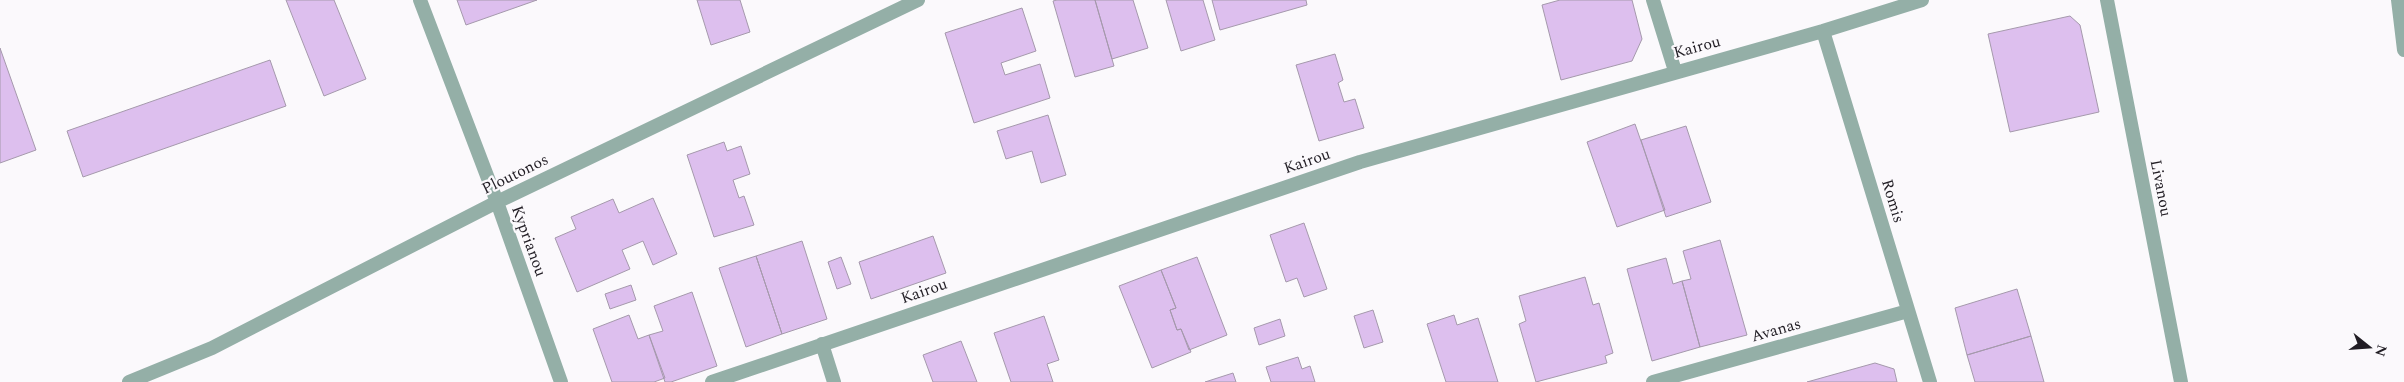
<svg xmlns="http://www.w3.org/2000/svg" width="2404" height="382" viewBox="0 0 2404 382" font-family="Spectral,serif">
<rect width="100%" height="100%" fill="#fbf9fc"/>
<path fill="#ddbfee" stroke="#a599ac" d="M 286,0 L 334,0 L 366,79 L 324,96 Z
M 457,0 L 537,0 L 466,25 Z
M 697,0 L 740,0 L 750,32 L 711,45 Z
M 1057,0 L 1095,0 L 1114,66 L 1075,77 L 1053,1 Z
M 1095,0 L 1133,0 L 1148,48 L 1112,59 Z
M 1166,0 L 1203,0 L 1215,40 L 1181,51 Z
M 1212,0 L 1306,0 L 1307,5 L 1220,30 Z
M 1560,0 L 1632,0 L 1642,39 L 1632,61 L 1561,80 L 1542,5 Z
M 1022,8 L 1036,51 L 1001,63 L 1005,75 L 1040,64 L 1050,98 L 974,123 L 945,33 Z
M 2070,16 L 2080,25 L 2099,112 L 2010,132 L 1988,34 Z
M 0,48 L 36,150 L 0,163 Z
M 1335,54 L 1343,80 L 1338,83 L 1344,102 L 1355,99 L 1364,128 L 1319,141 L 1296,65 Z
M 270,60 L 286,106 L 83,177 L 67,131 Z
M 1048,115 L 1066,175 L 1041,183 L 1032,151 L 1006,159 L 997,131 Z
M 1635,124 L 1665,210 L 1617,227 L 1587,142 Z
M 1686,126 L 1711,202 L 1666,217 L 1641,140 Z
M 724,142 L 727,151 L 741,146 L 750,174 L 733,180 L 739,198 L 744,196 L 754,225 L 714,237 L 687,155 Z
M 653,198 L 677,254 L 653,265 L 643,241 L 622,250 L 630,269 L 577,292 L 555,238 L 576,229 L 571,217 L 613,199 L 619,213 Z
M 1304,223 L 1327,289 L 1304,297 L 1297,278 L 1286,282 L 1270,235 Z
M 933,236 L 946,273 L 871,299 L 859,262 Z
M 1720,240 L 1747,335 L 1700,347 L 1682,281 L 1691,279 L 1683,251 Z
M 802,241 L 827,319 L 782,334 L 756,256 Z
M 756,256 L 782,334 L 746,347 L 719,268 Z
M 841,257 L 851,284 L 837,289 L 828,262 Z
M 1197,257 L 1227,335 L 1189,350 L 1181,329 L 1177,330 L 1170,310 L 1176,308 L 1161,270 Z
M 1666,258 L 1673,284 L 1682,281 L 1700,347 L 1652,361 L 1627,269 Z
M 1161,270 L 1176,308 L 1170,310 L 1177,330 L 1181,329 L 1191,352 L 1152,368 L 1119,286 Z
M 1585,277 L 1593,305 L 1599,303 L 1613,353 L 1605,356 L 1607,363 L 1536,382 L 1519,324 L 1526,321 L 1519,296 Z
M 631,285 L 636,300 L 610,309 L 605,294 Z
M 2017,289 L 2031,336 L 1967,355 L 1955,308 Z
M 692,292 L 717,366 L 671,382 L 665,382 L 649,335 L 663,331 L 654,306 Z
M 1373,310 L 1383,342 L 1364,348 L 1354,316 Z
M 629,315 L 638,339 L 649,335 L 665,378 L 654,382 L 612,382 L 593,329 Z
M 1454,315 L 1457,325 L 1478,318 L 1498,382 L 1446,382 L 1427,324 Z
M 1044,316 L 1059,360 L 1047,364 L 1053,382 L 1011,382 L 994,333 Z
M 1280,319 L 1285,336 L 1259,345 L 1254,328 Z
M 2031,336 L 2044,382 L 1975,382 L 1967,355 Z
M 961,341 L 977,382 L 933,382 L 923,355 Z
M 1298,357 L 1302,369 L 1310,366 L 1315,382 L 1271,382 L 1266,367 Z
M 1875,363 L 1894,369 L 1897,382 L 1807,382 Z
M 1233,373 L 1236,382 L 1205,382 Z"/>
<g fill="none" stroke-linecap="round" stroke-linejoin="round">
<path stroke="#94afa7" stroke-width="14" d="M 420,0 L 497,202 L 561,382
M 1653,0 L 1675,71
M 2107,0 L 2181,382
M 2398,0 L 2404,50
M 1823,31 L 1930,382
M 822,344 L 834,382
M 129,382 L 212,348 L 497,202 L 918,0
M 712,382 L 1360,162 L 1823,31 L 1922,0
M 1653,382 L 1908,311"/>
</g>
<g text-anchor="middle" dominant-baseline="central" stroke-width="4.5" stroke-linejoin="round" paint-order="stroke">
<g font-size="16" fill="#211d24" stroke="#fbf9fc">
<text transform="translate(1697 47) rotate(-15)">Kairou</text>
<text transform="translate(1307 161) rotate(-19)">Kairou</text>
<text transform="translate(515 174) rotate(-26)">Ploutonos</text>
<text transform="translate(2161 188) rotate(79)">Livanou</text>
<text transform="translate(1893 201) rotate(73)">Romis</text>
<text transform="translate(529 241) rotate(70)">Kyprianou</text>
<text transform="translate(924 291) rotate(-19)">Kairou</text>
<text transform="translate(1776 330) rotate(-16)">Avanas</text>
</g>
</g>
<g transform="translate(2369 347) rotate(107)" stroke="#fbf9fc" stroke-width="4" paint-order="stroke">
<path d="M0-4L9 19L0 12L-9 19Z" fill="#211d24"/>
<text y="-8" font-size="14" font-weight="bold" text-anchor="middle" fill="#211d24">N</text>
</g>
</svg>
